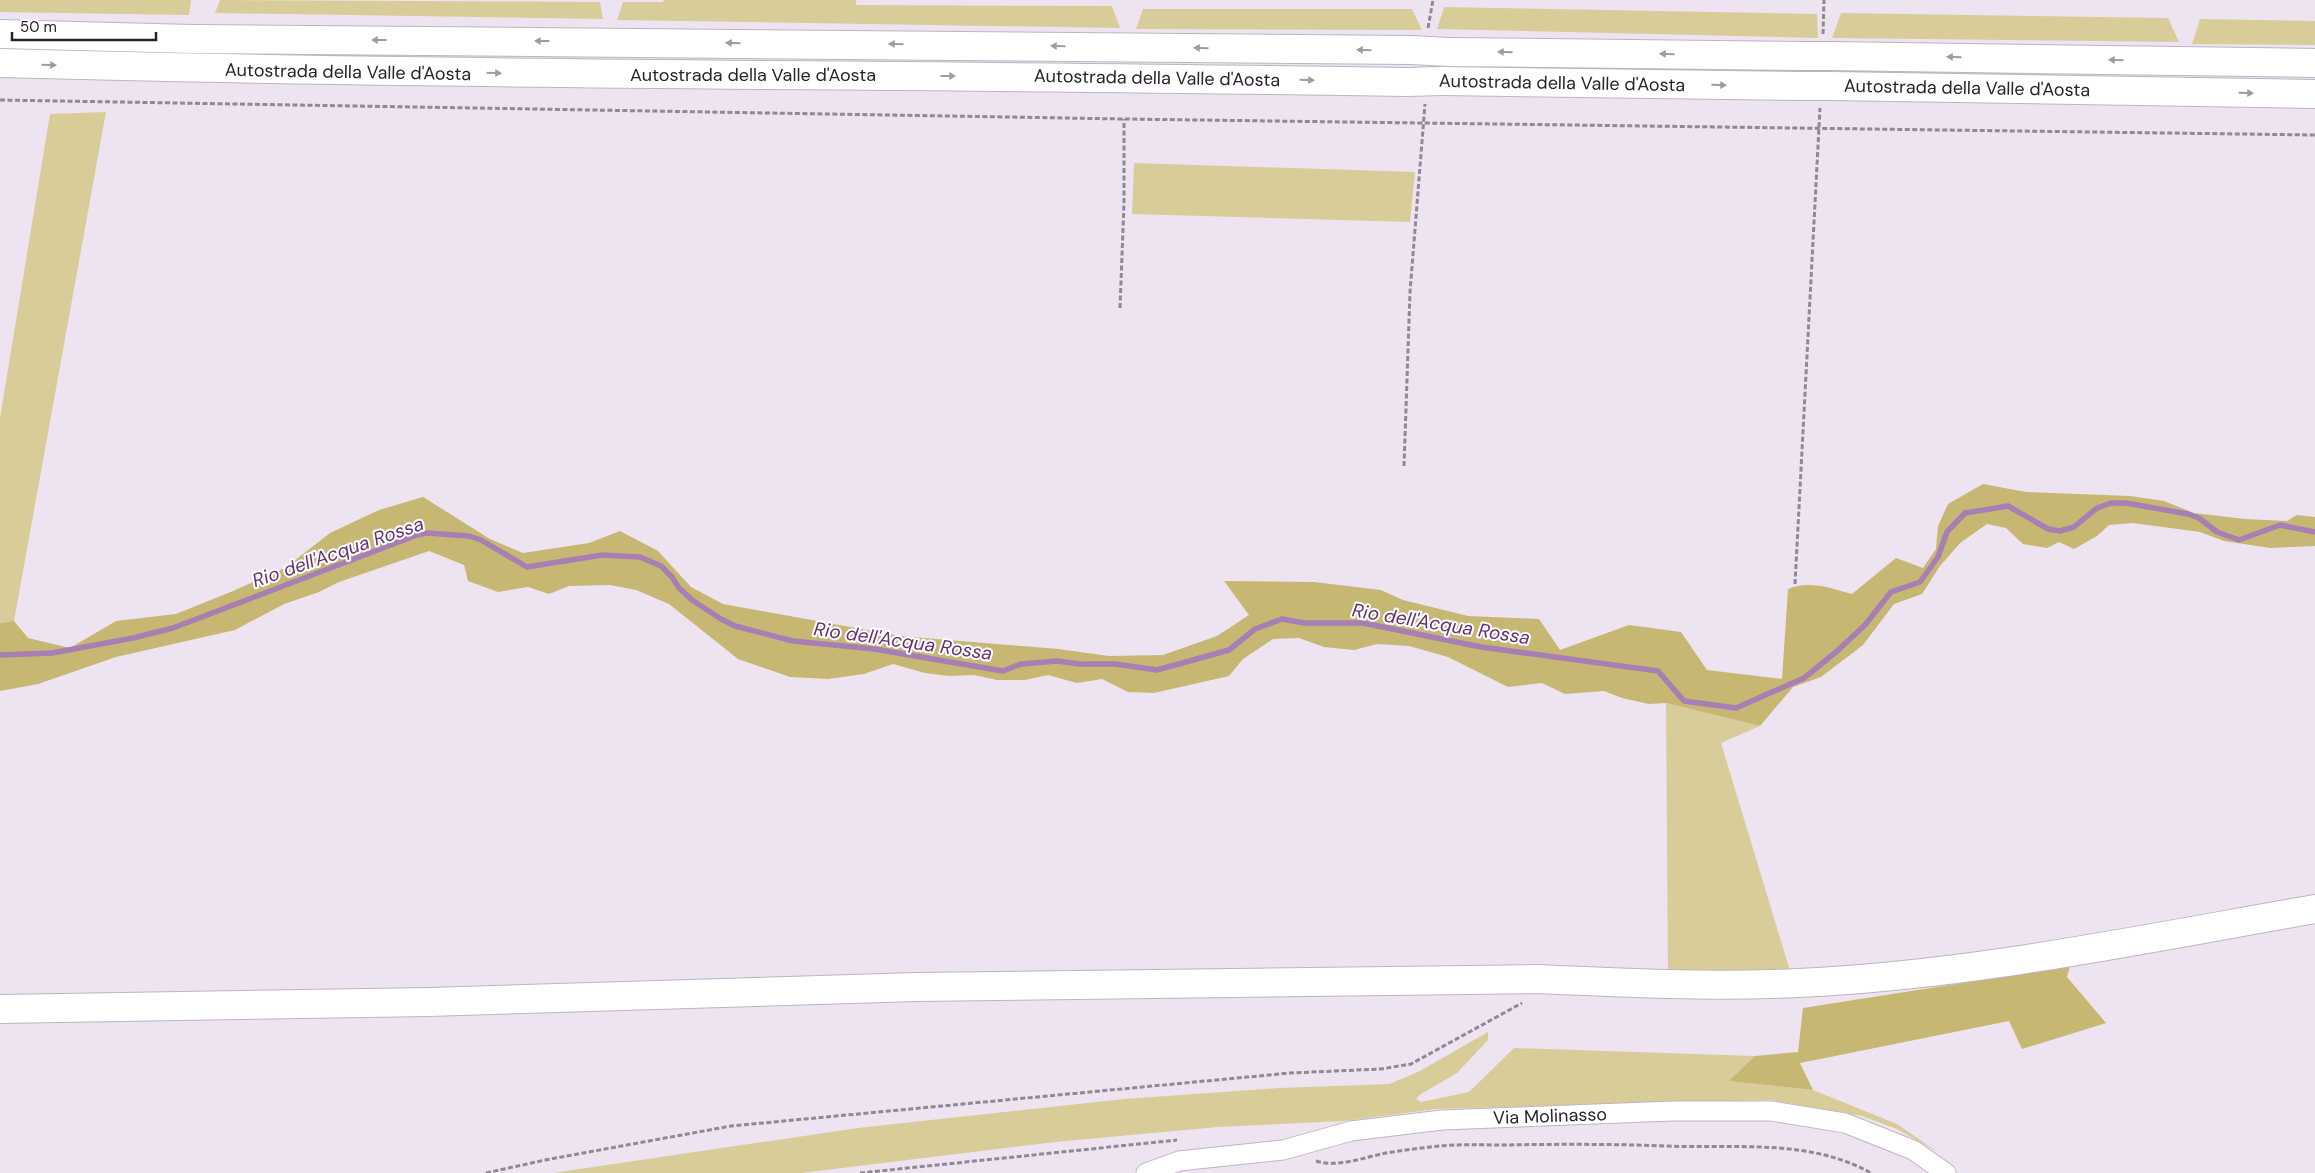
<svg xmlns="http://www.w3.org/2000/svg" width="2315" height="1173" viewBox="0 0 2315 1173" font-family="'DM Sans',sans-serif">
<rect width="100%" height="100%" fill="#eee3f1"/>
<path fill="#d8cd99" d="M 0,0 L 191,0 L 189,15 L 0,12 Z
M 220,0 L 600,2 L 603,19 L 215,13 Z
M 664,0 L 856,0 L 856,5 L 1112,6 L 1120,28 L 617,20 L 623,2 L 663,2 Z
M 1444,7 L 1817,14 L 1818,38 L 1437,29 Z
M 1143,9 L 1412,9 L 1422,30 L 1136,29 Z
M 1841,13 L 2168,18 L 2179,42 L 1832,38 Z
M 2200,19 L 2315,21 L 2315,45 L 2192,44 Z
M 106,112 L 14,621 L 0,623 L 0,418 L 50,114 Z
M 1134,163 L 1415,172 L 1410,222 L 1132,214 Z
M 1666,703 L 1760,726 L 1721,743 L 1791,974 L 1668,973 Z
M 1488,1032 L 1488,1040 L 1457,1073 L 1421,1094 L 1416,1099 L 1421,1102 L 1469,1092 L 1514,1048 L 1755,1056 L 1730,1081 L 1813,1090 L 1897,1124 L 1939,1153 L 1897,1129 L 1862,1116 L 1770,1100 L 1436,1109 L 1344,1121 L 1218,1127 L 1055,1142 L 801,1173 L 553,1173 L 858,1128 L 1124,1099 L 1280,1088 L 1389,1084 L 1418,1072 Z"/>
<path fill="#c6b772" d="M 1983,484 L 2026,492 L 2130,496 L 2164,501 L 2194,513 L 2245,519 L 2287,521 L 2297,515 L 2315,517 L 2315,546 L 2270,548 L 2224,541 L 2200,532 L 2133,523 L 2109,525 L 2097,536 L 2074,549 L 2059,542 L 2047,548 L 2023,544 L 2006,528 L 1987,524 L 1960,543 L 1940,566 L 1922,594 L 1894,604 L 1863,645 L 1821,677 L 1793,687 L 1760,726 L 1666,703 L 1649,704 L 1622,698 L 1604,691 L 1565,694 L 1542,683 L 1508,687 L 1448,657 L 1409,646 L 1377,644 L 1354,650 L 1324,647 L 1299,638 L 1273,639 L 1243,659 L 1229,676 L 1154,693 L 1128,692 L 1102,679 L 1077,683 L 1048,675 L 1025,680 L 997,680 L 974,675 L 949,676 L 925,673 L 893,664 L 864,674 L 828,679 L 790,677 L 738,659 L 669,604 L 636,590 L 610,585 L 569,586 L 549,594 L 528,587 L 498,592 L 468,581 L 464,565 L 429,551 L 339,582 L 319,592 L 284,604 L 235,630 L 116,657 L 38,684 L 0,691 L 0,623 L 14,621 L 28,638 L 70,648 L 116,621 L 176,614 L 233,591 L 285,568 L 330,533 L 379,510 L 423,497 L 490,539 L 523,553 L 589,543 L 620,531 L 658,551 L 691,587 L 723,604 L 900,636 L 1058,649 L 1109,656 L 1163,655 L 1217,636 L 1249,615 L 1224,581 L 1314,582 L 1381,590 L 1403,600 L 1468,616 L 1539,619 L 1560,650 L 1629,625 L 1681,632 L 1707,670 L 1782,679 L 1788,589 C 1809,580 1831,588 1852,594 L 1896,558 L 1923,568 L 1936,549 L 1938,526 L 1948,504 Z
M 2070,966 L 2067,977 L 2106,1023 L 2022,1049 L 2009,1021 L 1800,1063 L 1813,1090 L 1729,1081 L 1755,1056 L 1798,1052 L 1803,1008 Z"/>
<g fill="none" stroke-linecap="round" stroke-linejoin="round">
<path stroke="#a87fb5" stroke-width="5.5" d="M 0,655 L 52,653 L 133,638 L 173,628 L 417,535 L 427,533 L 469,536 L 481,540 L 527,567 L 602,555 L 640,557 L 661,566 L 672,577 L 679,588 L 692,600 L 721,619 L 735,626 L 793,641 L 874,649 L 1003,671 L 1021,664 L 1057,661 L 1080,664 L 1115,664 L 1157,670 L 1229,650 L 1255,629 L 1282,619 L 1304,623 L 1363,623 L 1481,647 L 1658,671 L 1684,701 L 1736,708 L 1804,678 L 1836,652 L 1865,625 L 1891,592 L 1920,582 L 1938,557 L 1947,532 L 1965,513 L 2008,506 L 2048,529 L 2060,531 L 2074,527 L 2097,508 L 2111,503 L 2126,503 L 2188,514 L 2199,518 L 2217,532 L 2239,540 L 2280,525 L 2315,532"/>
<g stroke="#beb4c1" stroke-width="21">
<path id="minor" d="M 1146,1173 L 1179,1161 L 1283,1150 L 1351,1131 L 1442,1120 L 1673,1111 L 1771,1111 L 1845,1123 L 1913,1150 L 1946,1173"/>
</g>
<g stroke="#beb4c1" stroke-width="30">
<path id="secondary" d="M 0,1009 L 429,1002 L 916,987 L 1538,979 C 1624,983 1711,987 1798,983 C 1972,975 2143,939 2315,909"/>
</g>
<g stroke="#beb4c1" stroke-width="30">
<path id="motorway" d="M 0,34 L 193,39 L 1412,50
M 1449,52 L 1804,56
M 1831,56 L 2315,63
M 0,63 C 468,76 937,74 1406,82
M 1442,81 L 1801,86
M 1831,86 L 2315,94"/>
</g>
<path stroke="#908892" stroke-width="3" stroke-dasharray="5 2.5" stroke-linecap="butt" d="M 1428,28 L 1433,0
M 1823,34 L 1824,0
M 0,100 L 1124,119 L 2315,135
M 1120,308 L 1124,203 L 1124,119
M 1404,466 L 1410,292 L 1425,104
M 1795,584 L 1820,108
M 1316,1161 C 1338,1168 1365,1157 1386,1153 C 1404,1150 1422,1148 1439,1146 C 1460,1144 1482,1145 1504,1145 C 1558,1144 1612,1144 1667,1146 C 1736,1149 1808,1138 1871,1173
M 486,1173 L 545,1160 L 731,1126 L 1290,1073 L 1381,1069 L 1411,1064 L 1522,1003
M 860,1173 L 1177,1140"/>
<use href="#minor" stroke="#fff" stroke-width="19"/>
<use href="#secondary" stroke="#fff" stroke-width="28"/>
<use href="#motorway" stroke="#fff" stroke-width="28"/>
<g stroke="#beb4c1" stroke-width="30" stroke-linecap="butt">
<path id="motorway-bridge" d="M 1412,50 L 1449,52
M 1804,56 L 1831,56
M 1406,82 L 1442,81
M 1801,86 L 1831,86"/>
</g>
<use href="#motorway-bridge" stroke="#fff" stroke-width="28"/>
</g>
<defs><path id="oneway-solid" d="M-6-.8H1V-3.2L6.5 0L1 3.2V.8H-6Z" transform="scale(1.25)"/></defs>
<g fill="#9e9c9e">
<use href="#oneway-solid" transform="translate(379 40) rotate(-180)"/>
<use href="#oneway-solid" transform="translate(542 41) rotate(-180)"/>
<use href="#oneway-solid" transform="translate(733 43) rotate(-179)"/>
<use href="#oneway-solid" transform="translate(896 44) rotate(-179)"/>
<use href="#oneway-solid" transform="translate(1058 46) rotate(-179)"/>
<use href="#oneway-solid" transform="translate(1201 48) rotate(-179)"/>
<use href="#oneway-solid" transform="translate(1364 50) rotate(-179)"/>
<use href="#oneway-solid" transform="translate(1505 52) rotate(-179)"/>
<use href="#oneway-solid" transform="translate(1667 54) rotate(-179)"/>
<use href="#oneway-solid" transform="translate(1954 57) rotate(-179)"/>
<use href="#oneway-solid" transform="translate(2116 60) rotate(-179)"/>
<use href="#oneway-solid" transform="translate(49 65) rotate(2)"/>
<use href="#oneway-solid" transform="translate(494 73) rotate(1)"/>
<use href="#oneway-solid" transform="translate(948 76)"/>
<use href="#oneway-solid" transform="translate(1307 80) rotate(1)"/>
<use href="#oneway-solid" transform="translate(1719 85) rotate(1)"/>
<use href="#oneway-solid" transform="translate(2246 93) rotate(1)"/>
</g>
<g text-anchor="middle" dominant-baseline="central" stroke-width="4" stroke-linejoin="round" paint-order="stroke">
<g font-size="18" fill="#272328" stroke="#fff">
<text transform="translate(348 72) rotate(1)">Autostrada della Valle d'Aosta</text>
<text x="753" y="75">Autostrada della Valle d'Aosta</text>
<text transform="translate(1157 78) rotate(1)">Autostrada della Valle d'Aosta</text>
<text transform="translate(1562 83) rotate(1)">Autostrada della Valle d'Aosta</text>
<text transform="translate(1967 88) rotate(1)">Autostrada della Valle d'Aosta</text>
<text transform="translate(1550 1116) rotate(-2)">Via Molinasso</text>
</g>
<g font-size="19" font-style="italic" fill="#643073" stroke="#fff">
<text transform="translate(338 552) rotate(-19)">Rio dell'Acqua Rossa</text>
<text transform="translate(1441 624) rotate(9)">Rio dell'Acqua Rossa</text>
<text transform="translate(903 641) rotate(8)">Rio dell'Acqua Rossa</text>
</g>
</g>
<path d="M12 32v8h144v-8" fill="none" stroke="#272328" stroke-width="2.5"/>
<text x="20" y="32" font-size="15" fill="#272328" stroke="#ffffff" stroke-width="4" paint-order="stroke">50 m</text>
</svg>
